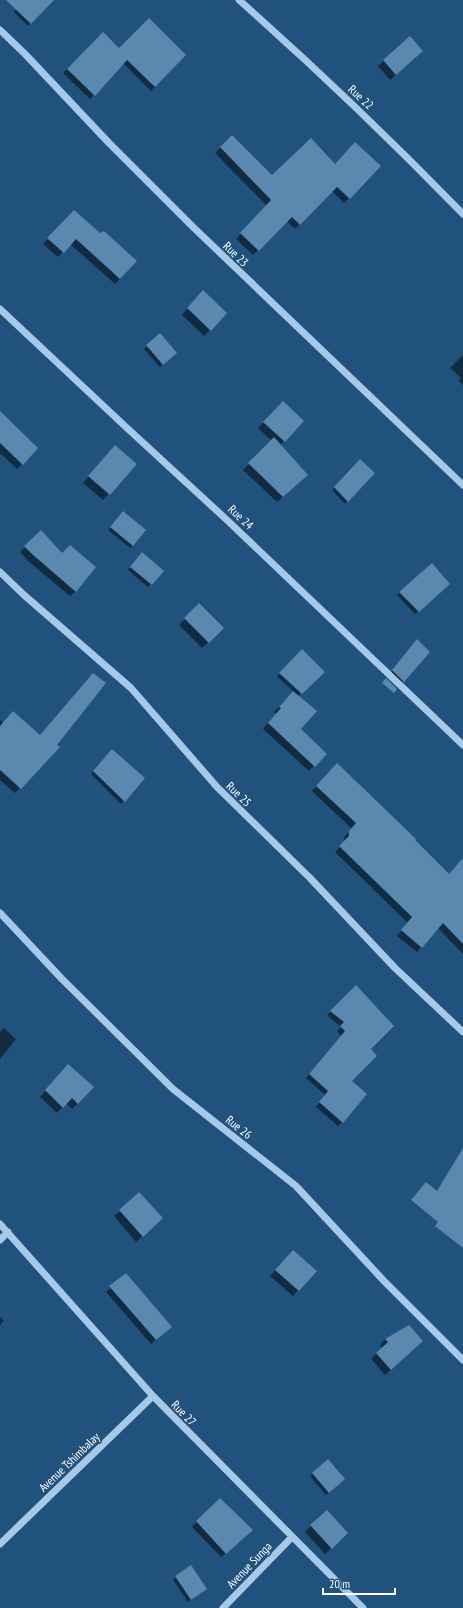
<svg xmlns="http://www.w3.org/2000/svg" width="463" height="1608" viewBox="0 0 463 1608" font-family="'PT Sans Narrow',sans-serif">
<rect width="100%" height="100%" fill="#21527d"/>
<path fill="#0007" d="M 25,0 L 43,0 L 48,4 L 28,26 L 14,12 Z
M 103,34 L 119,50 L 185,55 L 151,91 L 123,63 L 90,99 L 63,73 Z
M 410,37 L 416,57 L 390,80 L 378,66 Z
M 232,137 L 272,177 L 335,165 L 379,166 L 344,203 L 332,191 L 295,229 L 287,221 L 253,255 L 236,239 L 267,206 L 215,153 Z
M 69,216 L 120,279 L 115,284 L 70,244 L 58,257 L 43,244 Z
M 197,297 L 226,313 L 204,336 L 182,315 Z
M 147,346 L 173,355 L 160,367 L 144,349 Z
M 463,355 L 463,385 L 459,381 L 461,378 L 450,368 Z
M 283,403 L 284,441 L 280,445 L 301,481 L 277,502 L 243,470 L 272,441 L 258,428 Z
M 0,421 L 37,448 L 17,469 L 0,453 Z
M 109,452 L 135,464 L 103,500 L 83,483 Z
M 360,461 L 373,473 L 345,504 L 332,490 Z
M 121,515 L 133,545 L 130,548 L 108,530 Z
M 41,532 L 62,554 L 76,591 L 70,596 L 27,560 L 20,552 Z
M 139,557 L 162,571 L 148,587 L 128,570 Z
M 432,564 L 446,587 L 415,614 L 397,595 Z
M 199,605 L 223,628 L 202,648 L 179,625 Z
M 414,643 L 403,681 L 401,684 L 390,674 Z
M 302,650 L 324,672 L 298,696 L 299,729 L 326,754 L 309,771 L 263,729 L 276,714 L 274,712 L 294,692 L 277,676 Z
M 0,720 L 3,723 L 20,788 L 15,793 L 0,780 Z
M 109,753 L 124,801 L 121,804 L 91,774 Z
M 332,769 L 414,840 L 449,875 L 463,860 L 463,954 L 438,928 L 417,952 L 397,936 L 408,923 L 335,852 L 345,842 L 344,837 L 352,829 L 312,791 Z
M 356,987 L 369,1049 L 350,1081 L 342,1122 L 338,1126 L 316,1107 L 325,1095 L 306,1078 L 341,1036 L 337,1031 L 341,1027 L 327,1015 Z
M 4,1028 L 16,1039 L 0,1059 L 0,1032 Z
M 63,1071 L 78,1103 L 72,1109 L 66,1103 L 57,1113 L 40,1097 Z
M 120,1211 L 156,1224 L 136,1242 L 114,1216 Z
M 288,1257 L 315,1271 L 293,1296 L 270,1276 Z
M 126,1274 L 166,1331 L 151,1344 L 106,1292 Z
M 0,1317 L 4,1321 L 0,1325 Z
M 409,1327 L 416,1347 L 385,1375 L 371,1359 L 382,1348 L 380,1345 L 385,1339 Z
M 313,1474 L 341,1482 L 326,1495 L 310,1476 Z
M 220,1499 L 247,1535 L 221,1557 L 192,1527 Z
M 311,1526 L 341,1539 L 325,1554 L 305,1532 Z
M 176,1577 L 206,1589 L 188,1602 L 173,1580 Z"/>
<path fill="#5a88ae" d="M 6,0 L 54,0 L 31,24 Z
M 149,18 L 186,55 L 155,87 L 127,60 L 95,96 L 67,69 L 103,32 L 119,48 Z
M 410,36 L 423,51 L 396,75 L 383,60 Z
M 232,135 L 272,175 L 311,138 L 335,164 L 355,142 L 381,166 L 350,199 L 337,187 L 300,225 L 292,217 L 259,251 L 240,233 L 271,200 L 220,147 Z
M 74,210 L 100,233 L 104,231 L 137,261 L 120,279 L 76,239 L 64,253 L 47,238 Z
M 203,290 L 227,313 L 211,331 L 187,308 Z
M 160,333 L 177,353 L 163,365 L 146,345 Z
M 283,401 L 304,421 L 285,442 L 263,422 Z
M 0,411 L 38,448 L 23,465 L 0,443 Z
M 274,437 L 308,475 L 283,497 L 248,463 Z
M 115,445 L 137,464 L 110,495 L 88,476 Z
M 360,459 L 375,473 L 348,502 L 334,487 Z
M 123,511 L 146,530 L 133,546 L 110,527 Z
M 41,530 L 62,553 L 70,545 L 96,567 L 76,592 L 32,554 L 24,546 Z
M 142,552 L 164,571 L 152,585 L 130,567 Z
M 432,563 L 450,584 L 419,612 L 399,592 Z
M 199,603 L 224,628 L 209,643 L 184,618 Z
M 417,639 L 430,652 L 404,682 L 392,670 Z
M 302,649 L 325,672 L 302,694 L 279,673 Z
M 93,673 L 106,683 L 57,745 L 60,747 L 21,789 L 0,770 L 0,726 L 13,711 L 40,735 Z
M 386,678 L 397,689 L 394,693 L 382,683 Z
M 293,691 L 317,711 L 301,729 L 327,754 L 315,767 L 268,723 L 281,708 L 279,707 Z
M 112,749 L 145,778 L 125,802 L 93,771 Z
M 337,763 L 416,839 L 415,840 L 449,874 L 463,858 L 463,944 L 443,923 L 422,948 L 401,930 L 412,917 L 339,846 L 349,836 L 349,831 L 356,823 L 316,786 Z
M 356,985 L 394,1026 L 371,1049 L 377,1056 L 352,1081 L 367,1094 L 343,1123 L 319,1102 L 328,1091 L 309,1074 L 345,1031 L 340,1026 L 344,1022 L 330,1011 Z
M 68,1064 L 94,1087 L 78,1104 L 72,1098 L 63,1108 L 45,1090 Z
M 463,1148 L 463,1248 L 435,1226 L 438,1222 L 411,1200 L 426,1182 L 437,1191 Z
M 139,1192 L 163,1218 L 143,1237 L 119,1210 Z
M 293,1250 L 317,1271 L 299,1291 L 275,1270 Z
M 126,1273 L 172,1327 L 156,1340 L 109,1286 Z
M 409,1325 L 423,1341 L 391,1370 L 376,1353 L 388,1342 L 385,1339 Z
M 328,1459 L 345,1479 L 329,1493 L 312,1473 Z
M 220,1498 L 253,1530 L 226,1554 L 196,1521 Z
M 327,1510 L 348,1533 L 332,1549 L 310,1525 Z
M 191,1565 L 207,1589 L 191,1600 L 175,1576 Z"/>
<g fill="none" stroke-linecap="round" stroke-linejoin="round">
<path stroke="#a5c9e6" stroke-width="7" d="M 239,0 C 316,68 391,140 463,214
M 0,30 L 25,54 L 109,143 L 193,227 L 463,485
M 0,309 L 127,428 L 228,521 L 463,745
M 0,572 L 24,595 L 131,688 L 217,787 L 310,878 L 395,968 L 463,1032
M 0,913 L 62,979 L 173,1089 L 296,1186 L 384,1281 L 463,1360
M 0,1224 L 153,1396 L 363,1608
M 0,1240 L 8,1232
M 0,1544 L 153,1396
M 223,1608 L 292,1537"/>
</g>
<g text-anchor="middle" dominant-baseline="central" stroke-width="3.5" stroke-linejoin="round" paint-order="stroke">
<g font-size="12" fill="#fff" stroke="#21527d">
<text transform="translate(361 97) rotate(43)">Rue 22</text>
<text transform="translate(236 254) rotate(44)">Rue 23</text>
<text transform="translate(241 517) rotate(43)">Rue 24</text>
<text transform="translate(239 794) rotate(44)">Rue 25</text>
<text transform="translate(239 1127) rotate(38)">Rue 26</text>
<text transform="translate(184 1413) rotate(46)">Rue 27</text>
<text transform="translate(69 1462) rotate(-44)">Avenue Tshimbalay</text>
<text transform="translate(249 1565) rotate(-46)">Avenue Sunga</text>
</g>
</g>
<path d="M323 1588v6h72v-6" fill="none" stroke="#ffffff" stroke-width="2"/>
<text x="329" y="1588" font-size="12" fill="#ffffff" stroke="#21527d" stroke-width="3" paint-order="stroke">20 m</text>
</svg>
